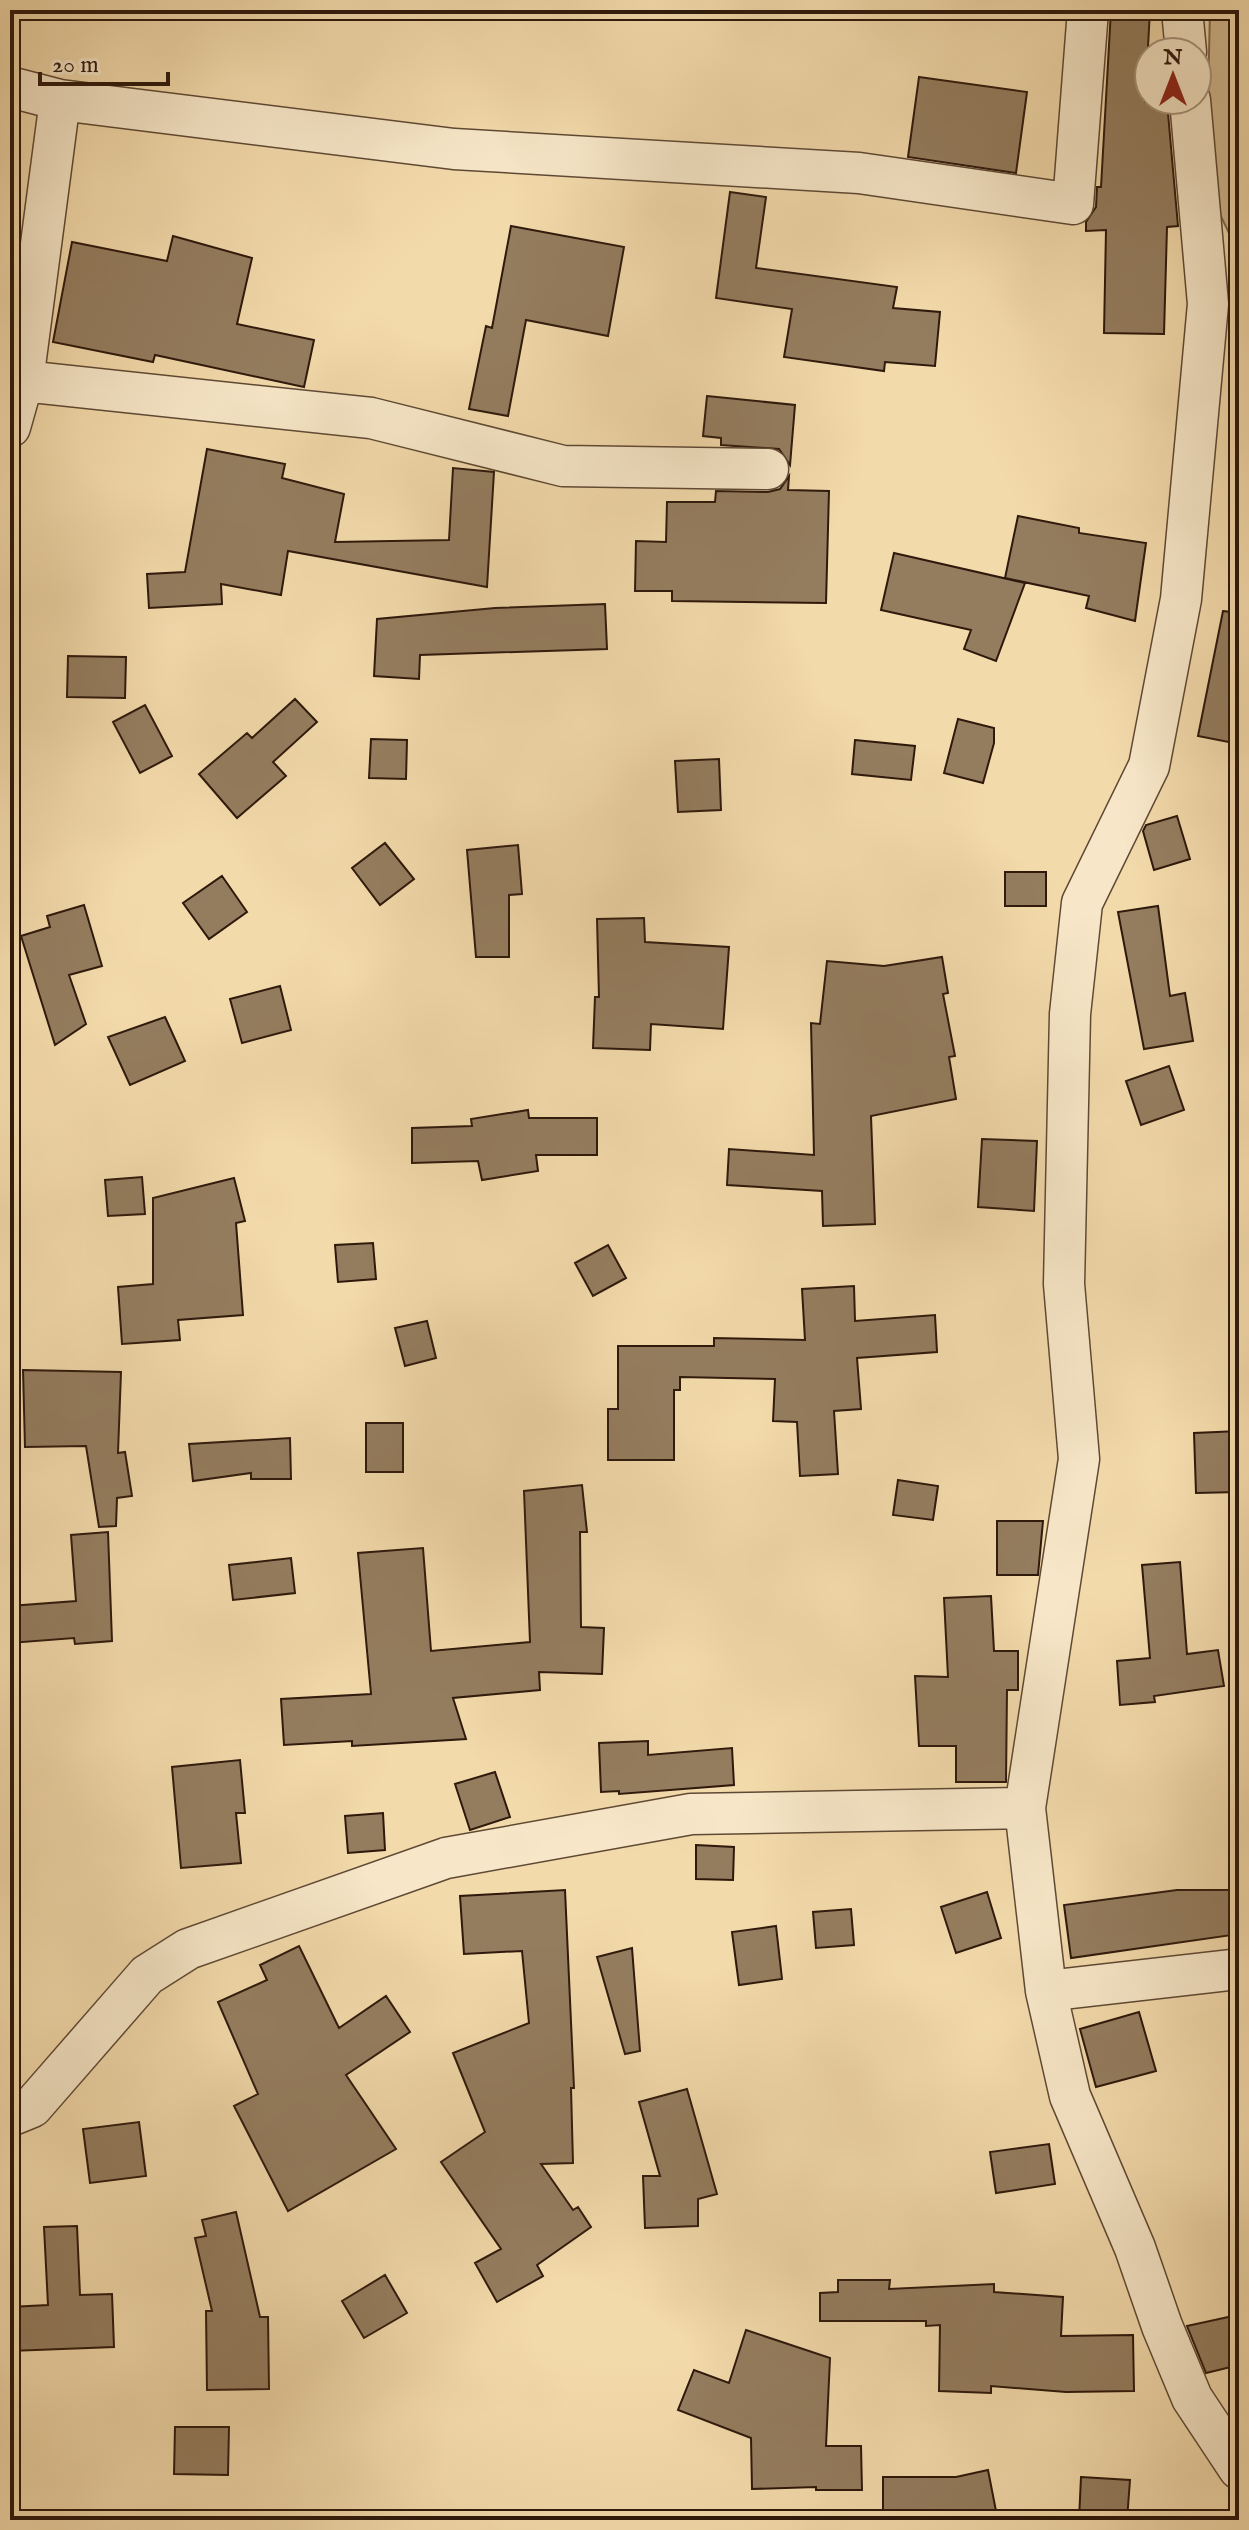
<svg xmlns="http://www.w3.org/2000/svg" width="1249" height="2530" viewBox="0 0 1249 2530" font-family="'IM FELL English',serif">
<rect width="100%" height="100%" fill="#f3daab"/>
<filter id="stains"><feTurbulence type="fractalNoise" baseFrequency=".0025" numOctaves="4"/><feColorMatrix values="0 0 0 0 .2 0 0 0 0 .09 0 0 0 0 .02 0 0 0 .5 -.17"/></filter>
<radialGradient id="worn" r=".72"><stop offset=".6" stop-color="#630" stop-opacity="0"/><stop offset="1" stop-color="#630" stop-opacity=".3"/></radialGradient>
<path fill="#d2b990" stroke="#80694e" stroke-width="2" d="M 1210,10 L 1239,10 L 1239,254 L 1206,185 Z"/>
<path fill="#947d5f" stroke="#2e190c" stroke-width="2" d="M 1111,10 L 1150,10 L 1145,102 L 1167,102 L 1178,226 L 1167,227 L 1164,334 L 1104,333 L 1106,230 L 1086,231 L 1086,222 L 1096,207 L 1097,187 L 1101,187 Z
M 919,77 L 1027,92 L 1016,173 L 908,157 Z
M 730,192 L 766,197 L 756,268 L 897,287 L 893,308 L 940,312 L 935,366 L 885,362 L 884,371 L 784,357 L 792,309 L 716,298 Z
M 511,226 L 624,247 L 608,336 L 526,320 L 508,416 L 469,409 L 486,326 L 492,328 Z
M 173,236 L 252,258 L 237,324 L 314,340 L 304,387 L 155,355 L 153,362 L 53,342 L 72,242 L 167,261 Z
M 707,396 L 795,405 L 790,465 L 779,449 L 721,445 L 721,438 L 703,436 Z
M 207,449 L 285,464 L 282,478 L 344,494 L 335,542 L 449,540 L 453,468 L 494,472 L 487,587 L 288,551 L 281,595 L 221,584 L 222,604 L 149,608 L 147,574 L 185,572 Z
M 789,476 L 788,490 L 829,491 L 826,603 L 672,601 L 672,591 L 635,591 L 636,541 L 666,542 L 667,502 L 715,502 L 716,491 L 768,492 L 780,489 Z
M 1018,516 L 1079,528 L 1079,533 L 1146,543 L 1135,621 L 1086,608 L 1089,596 L 1005,578 Z
M 894,553 L 1025,583 L 996,661 L 964,649 L 971,630 L 881,610 Z
M 605,604 L 607,649 L 420,655 L 419,679 L 374,676 L 377,619 L 495,608 Z
M 1223,611 L 1239,613 L 1239,744 L 1198,736 Z
M 68,656 L 126,657 L 125,698 L 67,697 Z
M 295,699 L 317,722 L 273,762 L 286,776 L 237,818 L 199,774 L 247,733 L 252,738 Z
M 145,705 L 172,756 L 140,773 L 113,722 Z
M 958,719 L 994,728 L 994,743 L 983,783 L 944,773 Z
M 371,739 L 407,740 L 406,779 L 369,778 Z
M 855,740 L 915,746 L 911,780 L 852,774 Z
M 719,759 L 721,810 L 678,812 L 675,761 Z
M 1177,816 L 1190,859 L 1154,870 L 1143,831 L 1146,825 Z
M 385,843 L 414,879 L 380,905 L 352,868 Z
M 518,845 L 522,894 L 509,895 L 509,957 L 476,957 L 467,850 Z
M 1005,872 L 1046,872 L 1046,906 L 1005,906 Z
M 222,876 L 247,912 L 209,939 L 183,903 Z
M 84,905 L 102,966 L 69,975 L 86,1024 L 55,1045 L 21,936 L 50,927 L 47,916 Z
M 1158,906 L 1170,996 L 1185,993 L 1193,1041 L 1144,1049 L 1118,912 Z
M 644,918 L 645,942 L 729,947 L 723,1029 L 651,1024 L 650,1050 L 593,1048 L 595,997 L 599,997 L 597,919 Z
M 942,957 L 948,993 L 943,994 L 955,1056 L 949,1057 L 956,1099 L 871,1116 L 875,1224 L 823,1226 L 822,1191 L 727,1185 L 729,1149 L 814,1155 L 811,1023 L 820,1024 L 827,961 L 884,966 Z
M 280,986 L 291,1030 L 242,1043 L 230,999 Z
M 165,1017 L 185,1061 L 130,1085 L 108,1037 Z
M 1169,1066 L 1184,1110 L 1141,1125 L 1126,1081 Z
M 528,1110 L 529,1118 L 597,1118 L 597,1155 L 536,1155 L 538,1171 L 482,1180 L 478,1161 L 412,1163 L 412,1128 L 472,1126 L 471,1119 Z
M 982,1139 L 1037,1141 L 1034,1211 L 978,1207 Z
M 142,1177 L 145,1214 L 108,1216 L 105,1180 Z
M 234,1178 L 245,1221 L 236,1223 L 243,1315 L 178,1320 L 180,1340 L 122,1344 L 118,1287 L 153,1284 L 153,1198 Z
M 373,1243 L 376,1279 L 338,1282 L 335,1245 Z
M 608,1245 L 626,1278 L 593,1296 L 575,1263 Z
M 854,1286 L 855,1321 L 935,1315 L 937,1352 L 857,1358 L 861,1409 L 834,1411 L 838,1474 L 800,1476 L 797,1422 L 773,1421 L 775,1379 L 680,1377 L 680,1390 L 674,1390 L 674,1460 L 608,1460 L 608,1409 L 618,1409 L 618,1346 L 714,1346 L 714,1338 L 805,1340 L 802,1289 Z
M 427,1321 L 436,1358 L 405,1366 L 395,1328 Z
M 23,1370 L 121,1372 L 118,1453 L 125,1452 L 132,1496 L 117,1498 L 116,1526 L 99,1527 L 86,1446 L 25,1447 Z
M 366,1423 L 403,1423 L 403,1472 L 366,1472 Z
M 1239,1431 L 1239,1492 L 1196,1493 L 1194,1433 Z
M 290,1438 L 291,1479 L 251,1479 L 251,1473 L 193,1481 L 189,1444 Z
M 898,1480 L 938,1486 L 933,1520 L 893,1515 Z
M 582,1485 L 587,1532 L 580,1532 L 581,1627 L 604,1628 L 602,1674 L 539,1672 L 540,1690 L 453,1698 L 466,1739 L 352,1746 L 352,1741 L 284,1745 L 281,1699 L 371,1694 L 358,1553 L 423,1548 L 431,1651 L 530,1642 L 524,1491 Z
M 997,1521 L 1043,1521 L 1038,1575 L 997,1575 Z
M 108,1532 L 112,1641 L 75,1644 L 74,1638 L 10,1643 L 10,1606 L 76,1601 L 71,1535 Z
M 291,1558 L 295,1593 L 233,1600 L 229,1565 Z
M 1180,1562 L 1187,1654 L 1218,1650 L 1224,1686 L 1154,1696 L 1155,1702 L 1120,1705 L 1117,1661 L 1150,1658 L 1142,1565 Z
M 991,1596 L 994,1651 L 1018,1651 L 1018,1690 L 1007,1690 L 1006,1782 L 956,1782 L 956,1746 L 919,1746 L 915,1676 L 948,1677 L 944,1598 Z
M 648,1741 L 648,1755 L 732,1748 L 734,1785 L 619,1794 L 619,1791 L 601,1792 L 599,1743 Z
M 240,1760 L 245,1813 L 236,1813 L 241,1863 L 181,1868 L 172,1767 Z
M 495,1772 L 510,1817 L 470,1830 L 455,1784 Z
M 383,1813 L 385,1850 L 348,1853 L 345,1816 Z
M 696,1845 L 734,1847 L 733,1880 L 696,1879 Z
M 565,1890 L 574,2088 L 571,2088 L 573,2163 L 541,2164 L 573,2210 L 578,2207 L 591,2227 L 537,2265 L 543,2276 L 497,2302 L 475,2263 L 501,2249 L 441,2162 L 485,2132 L 453,2053 L 529,2023 L 522,1951 L 464,1954 L 460,1896 Z
M 1177,1890 L 1239,1890 L 1239,1934 L 1071,1958 L 1064,1905 Z
M 987,1892 L 1001,1938 L 956,1953 L 941,1907 Z
M 851,1909 L 854,1945 L 816,1948 L 813,1912 Z
M 776,1926 L 782,1979 L 739,1985 L 732,1932 Z
M 299,1946 L 339,2028 L 386,1996 L 410,2032 L 346,2075 L 396,2149 L 288,2211 L 234,2106 L 258,2094 L 218,2002 L 267,1980 L 260,1965 Z
M 632,1948 L 640,2051 L 625,2054 L 597,1957 Z
M 1139,2012 L 1156,2071 L 1096,2087 L 1080,2029 Z
M 687,2089 L 717,2194 L 698,2199 L 698,2226 L 645,2228 L 643,2176 L 660,2176 L 639,2102 Z
M 139,2122 L 146,2176 L 90,2183 L 83,2129 Z
M 1049,2144 L 1055,2184 L 996,2193 L 990,2152 Z
M 236,2212 L 260,2317 L 268,2317 L 269,2389 L 207,2390 L 206,2311 L 212,2311 L 195,2238 L 206,2236 L 202,2220 Z
M 77,2226 L 80,2295 L 112,2294 L 114,2347 L 10,2351 L 10,2307 L 48,2305 L 44,2227 Z
M 385,2275 L 407,2313 L 364,2338 L 342,2301 Z
M 838,2280 L 890,2280 L 889,2289 L 994,2284 L 994,2292 L 1063,2297 L 1061,2336 L 1133,2335 L 1134,2391 L 1066,2392 L 991,2386 L 991,2393 L 939,2391 L 940,2325 L 926,2326 L 926,2321 L 820,2321 L 820,2293 L 838,2292 Z
M 1233,2316 L 1239,2342 L 1239,2365 L 1206,2373 L 1187,2326 Z
M 746,2330 L 830,2358 L 826,2446 L 861,2446 L 862,2490 L 816,2490 L 816,2487 L 752,2489 L 751,2438 L 678,2410 L 694,2370 L 729,2383 Z
M 175,2427 L 229,2427 L 228,2475 L 174,2474 Z
M 988,2470 L 996,2511 L 958,2519 L 883,2519 L 883,2477 L 956,2477 Z
M 1081,2477 L 1130,2480 L 1127,2520 L 1079,2520 Z"/>
<g fill="none" stroke-linecap="round" stroke-linejoin="round">
<g stroke="#5f4934" stroke-width="43">
<path id="minor" d="M 1182,10 L 1186,52
M 10,87 L 60,100 L 454,149 L 859,173 L 1073,204 L 1088,10
M 1190,100 L 1208,304 L 1181,599 L 1149,766 L 1082,903 L 1070,1014 L 1064,1284 L 1079,1459 L 1025,1808 L 1046,1991 L 1239,1969
M 23,381 L 371,418 L 563,466 L 768,469
M 10,427 L 23,381 L 60,100
M 1046,1991 L 1070,2096 L 1135,2248 L 1162,2326 L 1192,2398 L 1239,2469
M 10,2116 L 32,2107 L 147,1975 L 188,1949 L 446,1858 L 691,1814 L 1025,1808"/>
</g>
<use href="#minor" stroke="#f7e7c8" stroke-width="40"/>
</g>
<rect width="1249" height="2530" fill="none" stroke="#f3daab" stroke-width="40"/>
<rect x="12" y="12" width="1225" height="2506" fill="none" stroke="#2e190c" stroke-width="4"/>
<rect x="20" y="20" width="1209" height="2490" fill="none" stroke="#2e190c" stroke-width="2"/>
<g transform="translate(1173 76)"><circle r="38" fill="#f7e7c8" stroke="#a7957d" stroke-width="2"/>
<path d="M0-6L14 30L0 20L-14 30Z" fill="#8f2418"/>
<text y="-12" font-size="22" font-weight="bold" text-anchor="middle" fill="#2e190c">N</text>
</g>
<path d="M40 72v12h128v-12" fill="none" stroke="#2e190c" stroke-width="4"/>
<text x="52" y="72" font-size="24" fill="#2e190c" stroke="#f7e7c8" stroke-width="6" paint-order="stroke">20 m</text>
<rect width="100%" height="100%" filter="url(#stains)"/>
<rect width="100%" height="100%" fill="url(#worn)"/>
</svg>
